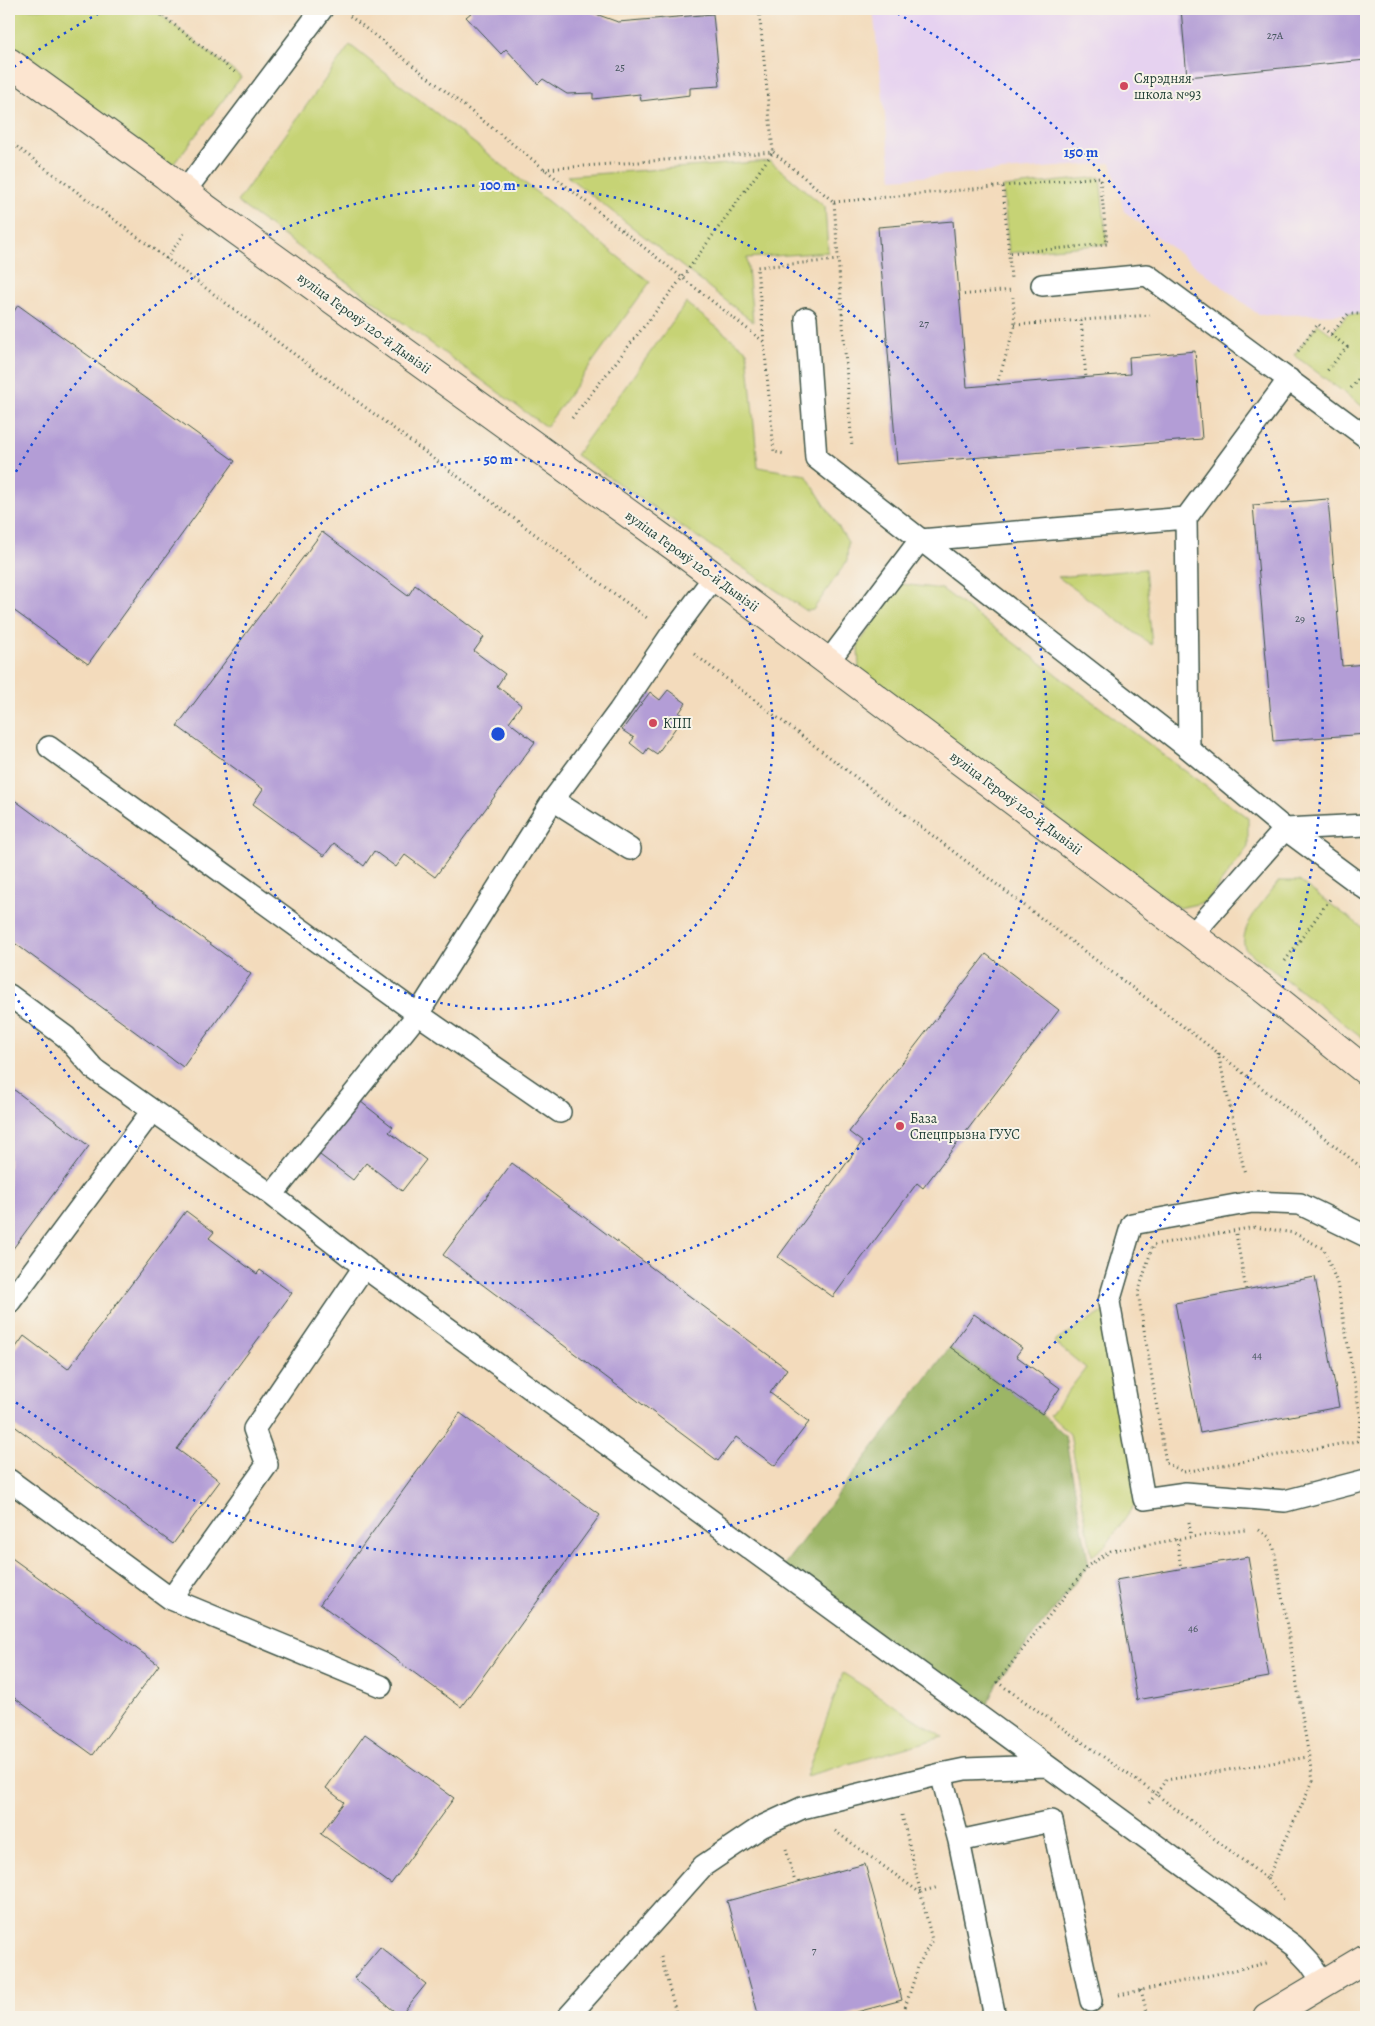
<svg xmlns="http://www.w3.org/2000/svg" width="1375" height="2026" viewBox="0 0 1375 2026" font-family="Alegreya,serif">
<rect width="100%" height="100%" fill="#f7f3e8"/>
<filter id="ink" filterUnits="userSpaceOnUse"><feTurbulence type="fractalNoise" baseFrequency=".02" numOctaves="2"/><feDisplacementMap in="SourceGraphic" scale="10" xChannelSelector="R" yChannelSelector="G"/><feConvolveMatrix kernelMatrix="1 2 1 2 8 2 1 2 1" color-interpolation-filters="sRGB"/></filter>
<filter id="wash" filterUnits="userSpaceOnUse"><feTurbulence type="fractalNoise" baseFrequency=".0096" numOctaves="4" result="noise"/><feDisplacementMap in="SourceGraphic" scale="20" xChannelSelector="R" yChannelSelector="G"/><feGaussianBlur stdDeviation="1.12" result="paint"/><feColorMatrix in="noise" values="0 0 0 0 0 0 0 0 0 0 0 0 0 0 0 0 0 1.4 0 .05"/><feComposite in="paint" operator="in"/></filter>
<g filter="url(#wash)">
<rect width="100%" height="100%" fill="#f3dbbc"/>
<path fill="#e6d2f0" d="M 873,9 L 1366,9 L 1366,314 L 1259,315 L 1124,211 L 1111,163 L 892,179 Z"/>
<path fill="#c6d375" stroke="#728854" d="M 9,9 L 153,9 L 241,77 L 165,175 L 9,52 Z
M 350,45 L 650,282 L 546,427 L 237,202 Z
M 770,161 L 825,207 L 828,252 L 747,258 L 753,322 L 567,176 Z
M 1100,177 L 1107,244 L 1009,253 L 1003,187 Z
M 686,303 L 747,351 L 758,467 L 806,475 L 848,542 L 847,561 L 813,610 L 807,611 L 576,455 Z
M 1348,314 L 1366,314 L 1366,409 L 1294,355 L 1318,324 L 1331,334 Z
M 1145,569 L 1152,645 L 1058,577 Z
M 901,584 L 942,589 L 1248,818 L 1248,847 L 1206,902 L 1179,908 L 859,672 L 858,645 Z
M 1279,881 L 1299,881 L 1366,930 L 1366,1040 L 1246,950 C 1235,930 1267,898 1279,881 Z
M 1105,1311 L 1139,1498 L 1107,1544 L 1092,1556 L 1070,1434 L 1050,1415 L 1086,1368 L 1054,1342 Z
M 843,1673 L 943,1737 L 806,1776 Z"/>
<path fill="#9cb566" stroke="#5e794d" d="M 950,1347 L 1042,1414 L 1065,1436 L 1089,1565 L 997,1682 L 981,1718 L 780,1570 Z"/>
<g id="blocks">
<path fill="#b39dd6" d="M 469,9 L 582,9 L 618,22 L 713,14 L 720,86 L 690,88 L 690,95 L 641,101 L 640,94 L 593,99 L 593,93 L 567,94 L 543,79 L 538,84 L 506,49 L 501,54 L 466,17 L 472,12 Z
M 1181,9 L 1366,9 L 1366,60 L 1187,77 Z
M 953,221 L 967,387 L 1130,374 L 1129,357 L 1195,351 L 1202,439 L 897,464 L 878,227 Z
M 18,305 L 235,461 L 88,664 L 9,607 L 9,319 Z
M 1328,499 L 1342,666 L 1366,664 L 1366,734 L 1273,741 L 1253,505 Z
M 322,532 L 408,596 L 415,585 L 484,637 L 474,651 L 505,674 L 497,686 L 521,705 L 509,722 L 535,742 L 435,877 L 405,855 L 396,867 L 374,851 L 364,866 L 334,843 L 324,856 L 253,804 L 263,789 L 177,726 Z
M 668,690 L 686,703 L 679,713 L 684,716 L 657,754 L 648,748 L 644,754 L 630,743 L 634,738 L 622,730 L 650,692 L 660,700 Z
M 9,796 L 251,974 L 183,1067 L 9,939 Z
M 986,954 L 1059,1010 L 923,1188 L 917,1183 L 833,1297 L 778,1257 L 862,1142 L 849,1132 Z
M 9,1086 L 89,1146 L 9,1254 Z
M 356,1098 L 393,1127 L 389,1132 L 426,1160 L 402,1191 L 366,1163 L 353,1180 L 316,1152 Z
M 512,1163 L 787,1369 L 770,1393 L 809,1422 L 775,1466 L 736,1437 L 718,1461 L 443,1255 Z
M 186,1211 L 214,1232 L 209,1238 L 257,1274 L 260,1270 L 292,1293 L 177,1449 L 220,1481 L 173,1544 L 9,1422 L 9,1357 L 24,1336 L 68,1369 Z
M 1315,1277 L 1339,1407 L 1200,1433 L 1175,1303 Z
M 974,1314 L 1022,1348 L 1016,1356 L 1060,1388 L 1042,1414 L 950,1347 Z
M 460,1413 L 600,1515 L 461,1707 L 320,1604 Z
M 9,1556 L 159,1665 L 93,1755 L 9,1694 Z
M 1248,1557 L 1269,1677 L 1137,1700 L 1116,1580 Z
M 365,1734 L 454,1798 L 391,1884 L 321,1834 L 344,1802 L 326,1788 Z
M 865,1864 L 902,2000 L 838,2017 L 759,2017 L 727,1901 Z
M 380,1947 L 426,1984 L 400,2016 L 354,1978 Z"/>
</g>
</g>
<g filter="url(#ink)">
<use href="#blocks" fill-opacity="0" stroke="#3f5548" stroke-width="1"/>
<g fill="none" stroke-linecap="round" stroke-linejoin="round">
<g stroke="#3f5548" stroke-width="24">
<path id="lane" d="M 185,191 L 322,9
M 1042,285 L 1147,275 L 1366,437
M 806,318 L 816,458 L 1189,749 L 1285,829 L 1366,889
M 828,662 L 920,540 L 1186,518
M 49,747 L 418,1014 L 560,1112
M 1189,749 L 1186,518 L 1289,379
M 553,800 L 630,849
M 1192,935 L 1285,829 L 1366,825
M 9,995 L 66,1037 L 94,1069 L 272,1195 L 364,1267 L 1294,1946 L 1310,1963 L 1323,1982
M 272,1195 L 418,1014 L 553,800 L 619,711 L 670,636 L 714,577
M 1366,1236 L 1300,1204 L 1252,1202 L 1132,1224 L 1109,1302 L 1144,1499 L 1186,1493 L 1285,1501 L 1366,1480
M 9,1303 L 152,1111
M 9,1480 L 171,1599 L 381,1686
M 171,1599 L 267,1465 L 254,1429 L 364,1267
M 959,1841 L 1052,1821 L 1091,2001
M 568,2017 L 703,1866 L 761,1827 L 802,1808 L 941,1774
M 995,2017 L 959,1841 L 941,1774 L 965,1769 L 1047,1766"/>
</g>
<g stroke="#3f5548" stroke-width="30">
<path id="secondary" d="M 9,62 L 165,175 L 204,207 L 679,550 L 1265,990 L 1366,1071
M 1267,2017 L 1366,1958"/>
</g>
<path stroke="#3f5548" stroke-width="3" stroke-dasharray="1 4" stroke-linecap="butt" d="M 153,9 L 163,16 L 168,9
M 662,9 L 663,19
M 163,16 L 237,74
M 350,16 L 764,342 L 774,452 L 786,454
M 9,141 L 647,618
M 544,169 L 773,152 L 834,202 L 852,447
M 1003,187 L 1011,278
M 834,202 L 1100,177 L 1107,244 L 1009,253
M 166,259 L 184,234
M 959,295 L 1012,290
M 1081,320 L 1086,378
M 1015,325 L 1150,315
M 1331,334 L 1348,314 L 1366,314
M 764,341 L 757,267 L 838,260
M 1298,351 L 1318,324 L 1347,347 L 1327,371
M 997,385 L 1015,325 L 1013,297
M 1351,388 L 1366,369
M 572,418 L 682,278 L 773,152 L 759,9
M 694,654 L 1218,1053 L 1366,1171
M 1285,961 L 1330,899
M 1218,1053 L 1245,1174
M 1255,1227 L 1294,1233 L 1324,1249 L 1337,1283 L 1361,1419 L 1357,1441 L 1184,1472 L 1166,1463 L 1138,1293 L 1153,1245 Z
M 1236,1234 L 1246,1290
M 1189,1522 L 1191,1537
M 1259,1530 L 1269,1537 L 1274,1548 L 1313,1781 L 1267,1879 L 1156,1794 L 1166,1780 L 1308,1757
M 1177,1539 L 1181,1569
M 1149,1803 L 1156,1794 L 997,1682 L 1089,1565 L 1111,1551 L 1191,1537 L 1245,1530
M 902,1815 L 932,1940 L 919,1964 L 902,2017
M 835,1831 L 919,1892 L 939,1887
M 786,1849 L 795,1882
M 1267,1879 L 1284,1900
M 661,1957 L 677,2017
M 1141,1990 L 1148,2017
M 1119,1995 L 1267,1963"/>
<use href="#lane" stroke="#fff" stroke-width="21"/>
<use href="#secondary" stroke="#fce5d0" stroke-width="28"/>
</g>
</g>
<g fill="none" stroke="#1d4ed8" stroke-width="2.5" stroke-dasharray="2.5 5">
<circle cx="498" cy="734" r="275"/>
<path d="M9 485A549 549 0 1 1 9 983"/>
<path d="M14 67A824 824 0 0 1 105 10M891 10A824 824 0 1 1 14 1401"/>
</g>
<g fill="#d1495b" stroke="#f7f3e8" stroke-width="2">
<circle cx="1124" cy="86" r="5"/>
<circle cx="653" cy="723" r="5"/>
<circle cx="900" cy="1126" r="5"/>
</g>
<g text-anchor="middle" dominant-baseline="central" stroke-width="4" stroke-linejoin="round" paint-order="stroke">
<g font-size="11" fill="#44555c">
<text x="1275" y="35">27А</text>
<text x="620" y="67">25</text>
<text x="924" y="323">27</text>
<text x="1300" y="618">29</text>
<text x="1257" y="1355">44</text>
<text x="1193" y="1628">46</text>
<text x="814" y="1950">7</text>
</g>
<g font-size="14" fill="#1f3d34" stroke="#f7f3e8" text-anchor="start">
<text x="1134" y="78">Сярэдняя<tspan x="1134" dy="16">школа №93</tspan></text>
<text x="663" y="723">КПП</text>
<text x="910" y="1118">База<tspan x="910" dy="16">Спецпрызна ГУУС</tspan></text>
</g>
<g font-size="14" fill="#1f3d34" stroke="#f7f3e8">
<text transform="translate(364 323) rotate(36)">вуліца Герояў 120-й Дывізіі</text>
<text transform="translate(692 561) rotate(36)">вуліца Герояў 120-й Дывізіі</text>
<text transform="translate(1016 803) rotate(37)">вуліца Герояў 120-й Дывізіі</text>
</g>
</g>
<circle cx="498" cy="734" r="8" fill="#1d4ed8" stroke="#f7f3e8" stroke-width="2.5"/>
<g font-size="15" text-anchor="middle" font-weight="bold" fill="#1d4ed8" stroke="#f7f3e8" stroke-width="4" stroke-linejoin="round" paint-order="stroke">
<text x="1081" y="157">150 m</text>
<text x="498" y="190">100 m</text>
<text x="498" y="464">50 m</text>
</g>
<rect width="1375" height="2026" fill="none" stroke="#f7f3e8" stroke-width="30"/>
</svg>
